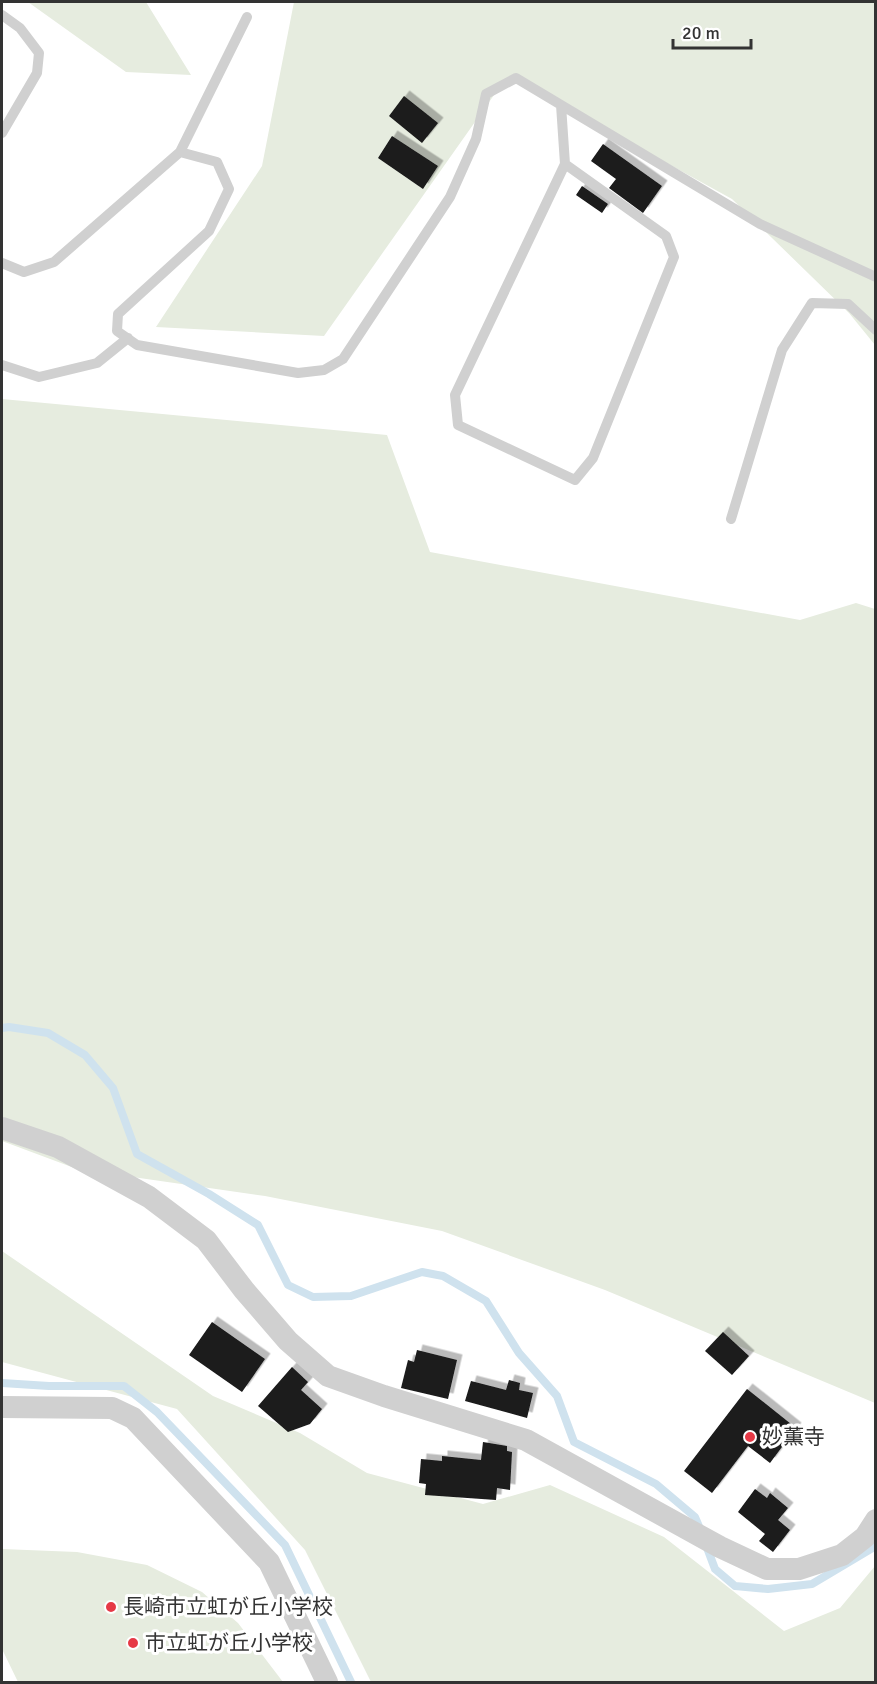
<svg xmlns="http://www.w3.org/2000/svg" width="877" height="1684" viewBox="0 0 877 1684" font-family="Signika,'Noto Sans JP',sans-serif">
<defs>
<filter id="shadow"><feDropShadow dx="5.5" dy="-5.5" stdDeviation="0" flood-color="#0004"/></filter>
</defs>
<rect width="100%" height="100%" fill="#fff"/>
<path fill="#e6ecdf" d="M 28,2 L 146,2 L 191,75 L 126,72 Z
M 294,2 L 875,2 L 875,345 L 849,313 L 732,199 L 561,105 L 506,78 L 324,336 L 156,327 L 262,166 Z
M 2,399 L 387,435 L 430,552 L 800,620 L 856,603 L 875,609 L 875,1403 L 605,1290 L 442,1231 L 265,1196 L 77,1169 L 2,1141 Z
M 2,1251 L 213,1396 L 300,1433 L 367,1473 L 483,1504 L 550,1485 L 664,1537 L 784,1631 L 840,1608 L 875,1566 L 875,1682 L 371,1682 L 305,1550 L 177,1409 L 2,1362 Z
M 2,1549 L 77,1552 L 147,1565 L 202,1592 L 238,1623 L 283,1682 L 18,1682 L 2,1649 Z"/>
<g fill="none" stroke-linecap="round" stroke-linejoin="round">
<path stroke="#cfe2ee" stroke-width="8" d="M 2,1028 L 9,1027 L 48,1033 L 85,1055 L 113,1088 L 137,1154 L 209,1194 L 258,1225 L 288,1285 L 313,1297 L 351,1296 L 422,1272 L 443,1276 L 486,1301 L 519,1353 L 557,1396 L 574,1442 L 656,1484 L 695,1517 L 701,1531
M 2,1383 L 49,1386 L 124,1386 L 157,1412 L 285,1545 L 351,1682
M 706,1545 L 715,1569 L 735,1586 L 768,1589 L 812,1584 L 876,1546"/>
</g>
<path fill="#1a1a1a" filter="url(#shadow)" d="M 404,96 L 438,123 L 422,143 L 389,116 Z
M 392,136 L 438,166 L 423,189 L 378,158 Z
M 603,144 L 662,186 L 643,213 L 609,188 L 616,179 L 591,161 Z
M 582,186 L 608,204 L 602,213 L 576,195 Z
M 212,1322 L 265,1359 L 242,1392 L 189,1355 Z
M 723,1332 L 749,1356 L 732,1375 L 705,1351 Z
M 417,1350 L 457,1360 L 448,1399 L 401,1388 L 408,1360 L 414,1362 Z
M 292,1367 L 308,1382 L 301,1390 L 322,1409 L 310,1424 L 288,1432 L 258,1406 Z
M 509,1380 L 520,1383 L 519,1390 L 533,1393 L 527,1418 L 465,1401 L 471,1381 L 506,1390 Z
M 747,1389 L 796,1428 L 770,1463 L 748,1446 L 712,1493 L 684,1471 Z
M 483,1442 L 507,1446 L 507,1451 L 512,1452 L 510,1490 L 497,1488 L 496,1500 L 425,1495 L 426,1484 L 419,1483 L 421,1459 L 442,1461 L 442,1456 L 481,1460 Z
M 755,1489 L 767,1498 L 770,1493 L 788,1508 L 778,1520 L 790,1530 L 773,1552 L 759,1541 L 765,1534 L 738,1512 Z"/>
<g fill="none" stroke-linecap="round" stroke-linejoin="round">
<path stroke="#d0d0d0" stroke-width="10" d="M 2,15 L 20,28 L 39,53 L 37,73 L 2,133
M 561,105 L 565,164 L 455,395 L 458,425 L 575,480 L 593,458 L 674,257 L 666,236 L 565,164
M 180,152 L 217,162 L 229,189 L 209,231 L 118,314 L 117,331 L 137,345 L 298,373 L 324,370 L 343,359 L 450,197 L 476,139 L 486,94 L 516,78 L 760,224 L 876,277
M 2,263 L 24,272 L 54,262 L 180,152 L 247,17
M 2,365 L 39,377 L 97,363 L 128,338
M 731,519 L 782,350 L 812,303 L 848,304 L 876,330"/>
<path stroke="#d0d0d0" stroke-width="22" d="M 2,1128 L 58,1147 L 149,1197 L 206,1240 L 244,1290 L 288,1341 L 328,1376 L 384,1396 L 526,1440 L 720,1547 L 767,1569 L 799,1569 L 842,1555 L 865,1537 L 876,1520
M 2,1407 L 112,1408 L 133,1418 L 269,1562 L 327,1682"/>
</g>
<g fill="#e63946" stroke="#fff" stroke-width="2">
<circle cx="750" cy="1437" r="6"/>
<circle cx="111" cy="1607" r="6"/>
<circle cx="133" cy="1643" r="6"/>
</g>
<g text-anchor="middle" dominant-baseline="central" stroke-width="6" stroke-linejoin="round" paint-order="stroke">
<g font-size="21" fill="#333" stroke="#fff" text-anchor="start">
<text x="762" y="1437">妙薫寺</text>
<text x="123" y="1607">長崎市立虹が丘小学校</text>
<text x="145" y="1643">市立虹が丘小学校</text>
</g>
</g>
<rect width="877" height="1684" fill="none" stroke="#333333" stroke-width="6"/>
<path d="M673 39v9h78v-9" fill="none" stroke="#333333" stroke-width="3"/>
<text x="682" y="39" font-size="18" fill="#333333" stroke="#ffffff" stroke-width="4.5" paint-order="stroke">20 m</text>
</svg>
